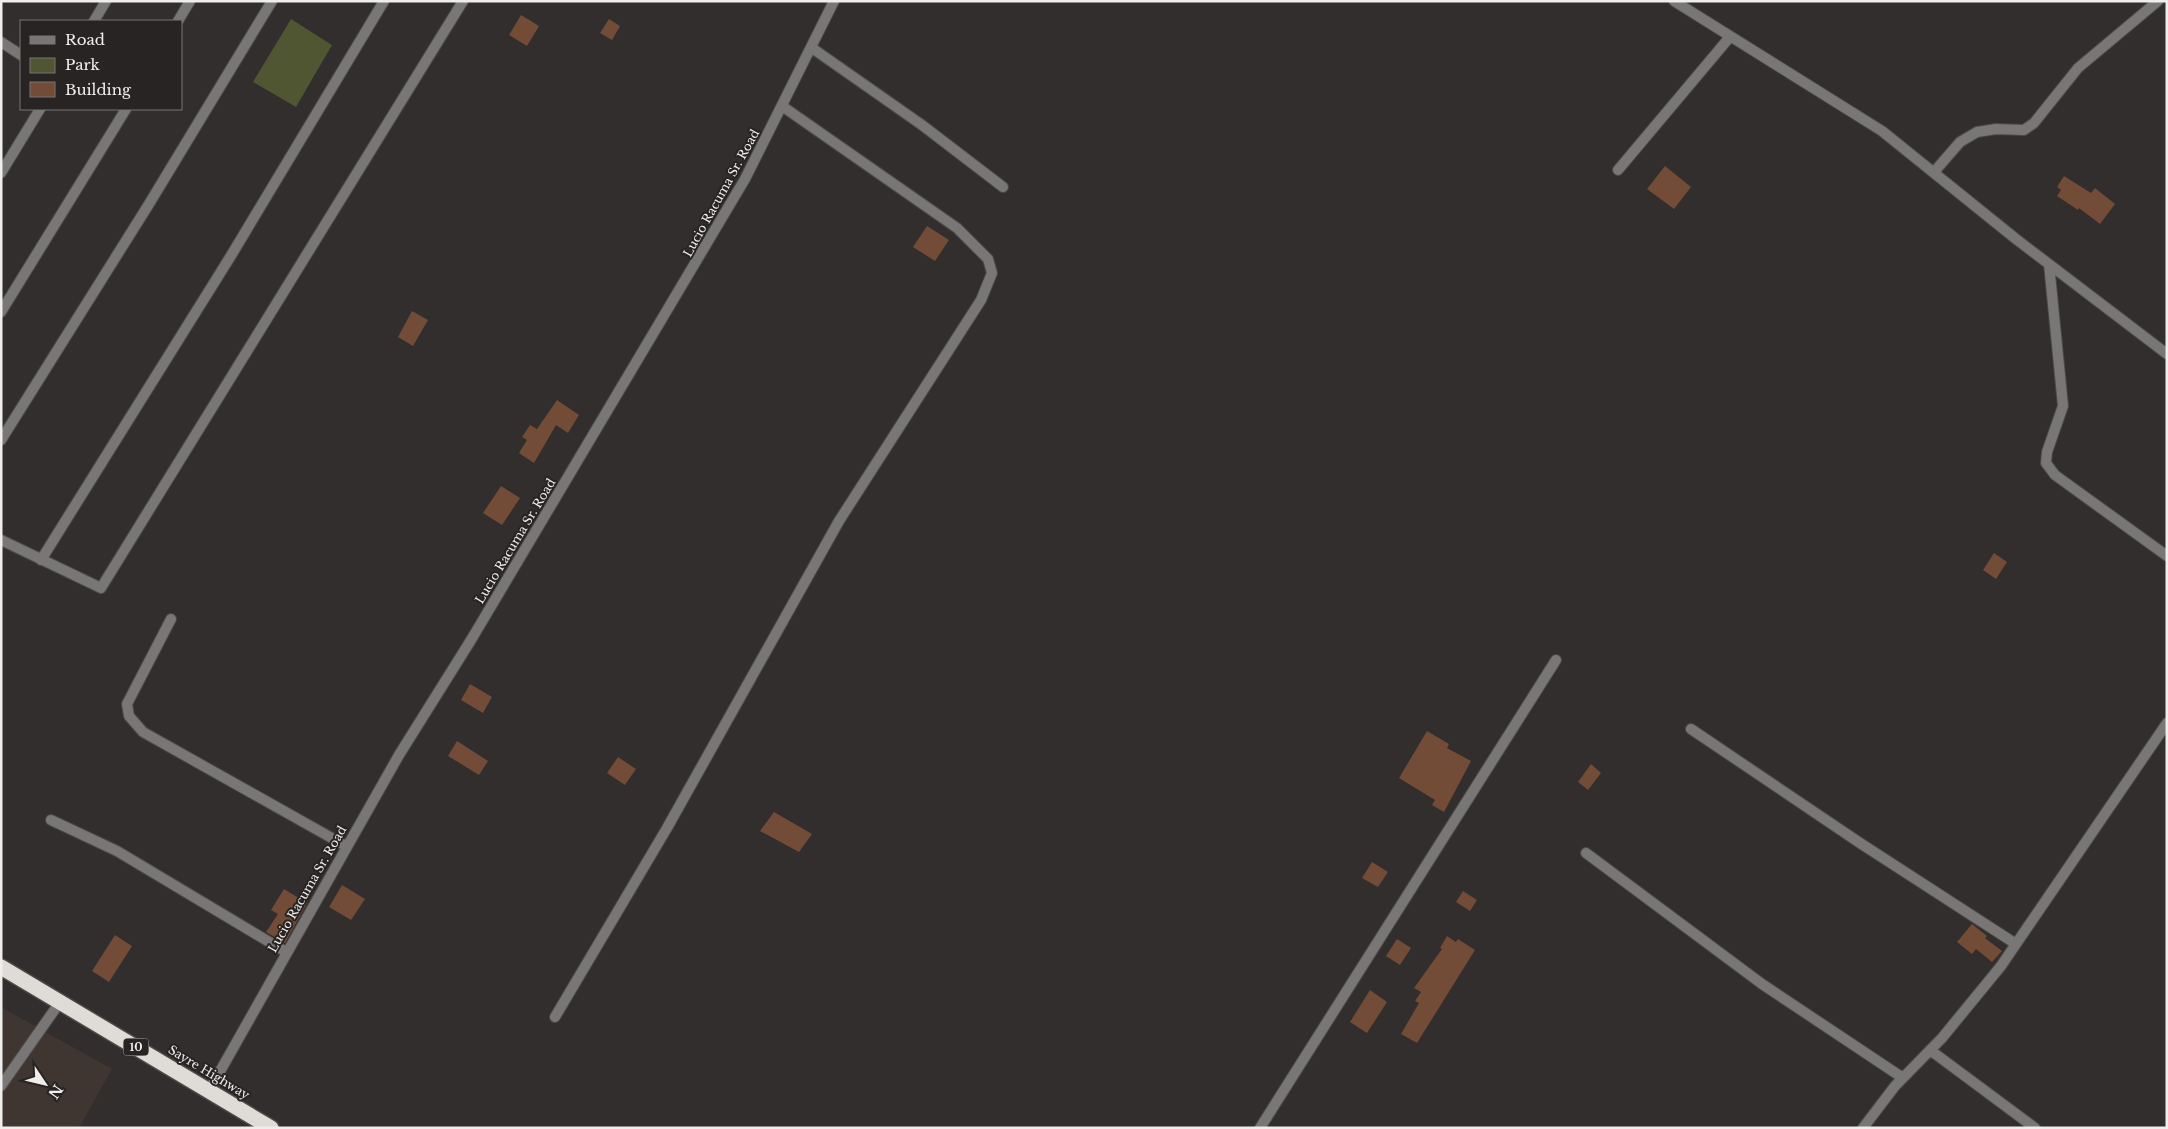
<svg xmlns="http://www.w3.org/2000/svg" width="2168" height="1129" viewBox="0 0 2168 1129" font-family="'Libre Baskerville',serif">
<rect width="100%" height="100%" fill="#312e2d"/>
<path fill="#3f3631" d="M 1,1007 L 112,1069 L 79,1128 L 1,1128 Z"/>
<path fill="#4f5631" d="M 291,19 L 332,45 L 296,107 L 253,82 Z"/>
<path fill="#724c36" d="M 521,15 L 539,26 L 527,46 L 509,35 Z
M 609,19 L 620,26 L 612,40 L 600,33 Z
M 1665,166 L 1691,187 L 1674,209 L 1647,189 Z
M 2064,176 L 2091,193 L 2095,188 L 2115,204 L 2100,224 L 2079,208 L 2078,210 L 2057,196 L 2061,190 L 2057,187 Z
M 927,226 L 949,240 L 935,261 L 913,247 Z
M 412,311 L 428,320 L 413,346 L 398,337 Z
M 557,400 L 579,415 L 568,433 L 556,425 L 534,463 L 519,453 L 527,440 L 522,437 L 530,425 L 537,429 Z
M 501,486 L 520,498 L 502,525 L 483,513 Z
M 1994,553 L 2007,562 L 1996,579 L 1983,570 Z
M 470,684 L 492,697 L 483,713 L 461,700 Z
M 1427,731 L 1449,744 L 1447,748 L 1471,761 L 1444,812 L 1432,805 L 1435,800 L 1399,778 Z
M 457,741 L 488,761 L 479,775 L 448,756 Z
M 618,757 L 636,769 L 625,785 L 607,773 Z
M 1591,764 L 1601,773 L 1588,790 L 1578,782 Z
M 774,812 L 812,834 L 799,852 L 760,831 Z
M 1372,862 L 1388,872 L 1378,887 L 1362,878 Z
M 342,885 L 365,899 L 351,920 L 329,907 Z
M 284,889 L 307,903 L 285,943 L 266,932 L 278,914 L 271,910 Z
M 1463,891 L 1477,900 L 1470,911 L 1456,902 Z
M 1972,924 L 1987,936 L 1985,938 L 2002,951 L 1992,962 L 1976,949 L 1972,954 L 1957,942 Z
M 115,935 L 132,946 L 109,982 L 92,971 Z
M 1447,936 L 1456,942 L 1458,939 L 1475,950 L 1417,1043 L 1401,1034 L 1419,1003 L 1415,1001 L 1421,992 L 1414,988 L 1442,949 L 1440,948 Z
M 1397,939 L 1411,948 L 1400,965 L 1386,956 Z
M 1370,990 L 1387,1002 L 1367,1033 L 1350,1022 Z"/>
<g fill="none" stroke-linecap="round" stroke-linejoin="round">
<g stroke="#4c4948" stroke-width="12">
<path id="lane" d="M 1934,172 L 1960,142 L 1977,132 L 1996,129 L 2024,130 L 2034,123 L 2078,68 L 2158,1
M 1,1086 L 60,1002"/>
</g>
<g stroke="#4c4948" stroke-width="12">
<path id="street" d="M 1674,1 L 1882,131 L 2016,239 L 2167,354
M 94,21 L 106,1
M 178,21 L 190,1
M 1,42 L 21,55
M 812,48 L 922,125 L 1003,187
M 1618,170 L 1729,38
M 1,173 L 40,109
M 2049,264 L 2063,406 L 2047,452 L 2046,463 L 2055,475 L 2167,556
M 1,312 L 126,109
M 1,440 L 149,204 L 272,1
M 1,540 L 101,588 L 463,1
M 41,560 L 232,254 L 384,1
M 171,619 L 127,704 L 129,716 L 143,732 L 346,846
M 1691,729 L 1860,843 L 2016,944
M 51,820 L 117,851 L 286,952
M 1586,853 L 1762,984 L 1903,1078
M 555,1017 L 667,828 L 839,521 L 981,300 L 992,273 L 988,259 L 957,228 L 782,106
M 1930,1050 L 2035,1128
M 210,1089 L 399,755 L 471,640 L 745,179 L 834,1
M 1260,1128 L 1556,660
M 1863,1128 L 1895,1086 L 1942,1038 L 2001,966 L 2167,723"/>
</g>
<g stroke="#4c4948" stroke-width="18">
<path id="highway" d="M 1,967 L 271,1128"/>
</g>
<use href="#lane" stroke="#787776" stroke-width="10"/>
<use href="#street" stroke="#787776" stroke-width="10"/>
<use href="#highway" stroke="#dfdcd8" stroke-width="15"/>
</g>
<g text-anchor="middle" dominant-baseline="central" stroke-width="4" stroke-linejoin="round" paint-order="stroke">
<rect fill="#282423" stroke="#b4b1b0" stroke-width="1" x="123.5" y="1038.5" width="25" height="17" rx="4"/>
<g font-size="11" font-weight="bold" fill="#f0eeed">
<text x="136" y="1047">10</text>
</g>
<g font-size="12" fill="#f0eeed" stroke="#282423">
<text transform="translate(721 193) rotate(-61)">Lucio Racuma Sr. Road</text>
<text transform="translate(515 541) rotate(-59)">Lucio Racuma Sr. Road</text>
<text transform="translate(307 889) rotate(-60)">Lucio Racuma Sr. Road</text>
<text transform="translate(209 1072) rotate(31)">Sayre Highway</text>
</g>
</g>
<rect width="2168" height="1129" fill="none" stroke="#f0eeed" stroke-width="5"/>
<rect x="20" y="20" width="162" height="90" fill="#282423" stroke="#787574"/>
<rect x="30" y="36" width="25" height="8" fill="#787776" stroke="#787574"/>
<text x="65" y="45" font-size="15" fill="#f0eeed">Road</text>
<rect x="30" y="58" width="25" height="15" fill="#4f5631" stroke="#787574"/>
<text x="65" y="70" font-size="15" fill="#f0eeed">Park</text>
<rect x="30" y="82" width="25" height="15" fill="#724c36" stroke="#787574"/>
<text x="65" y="95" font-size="15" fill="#f0eeed">Building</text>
<g transform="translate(45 1084) rotate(125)" stroke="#282423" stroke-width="4" paint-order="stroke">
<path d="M0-4L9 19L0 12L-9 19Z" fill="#f0eeed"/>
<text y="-8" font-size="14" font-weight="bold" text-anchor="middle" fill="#f0eeed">N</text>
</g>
</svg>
